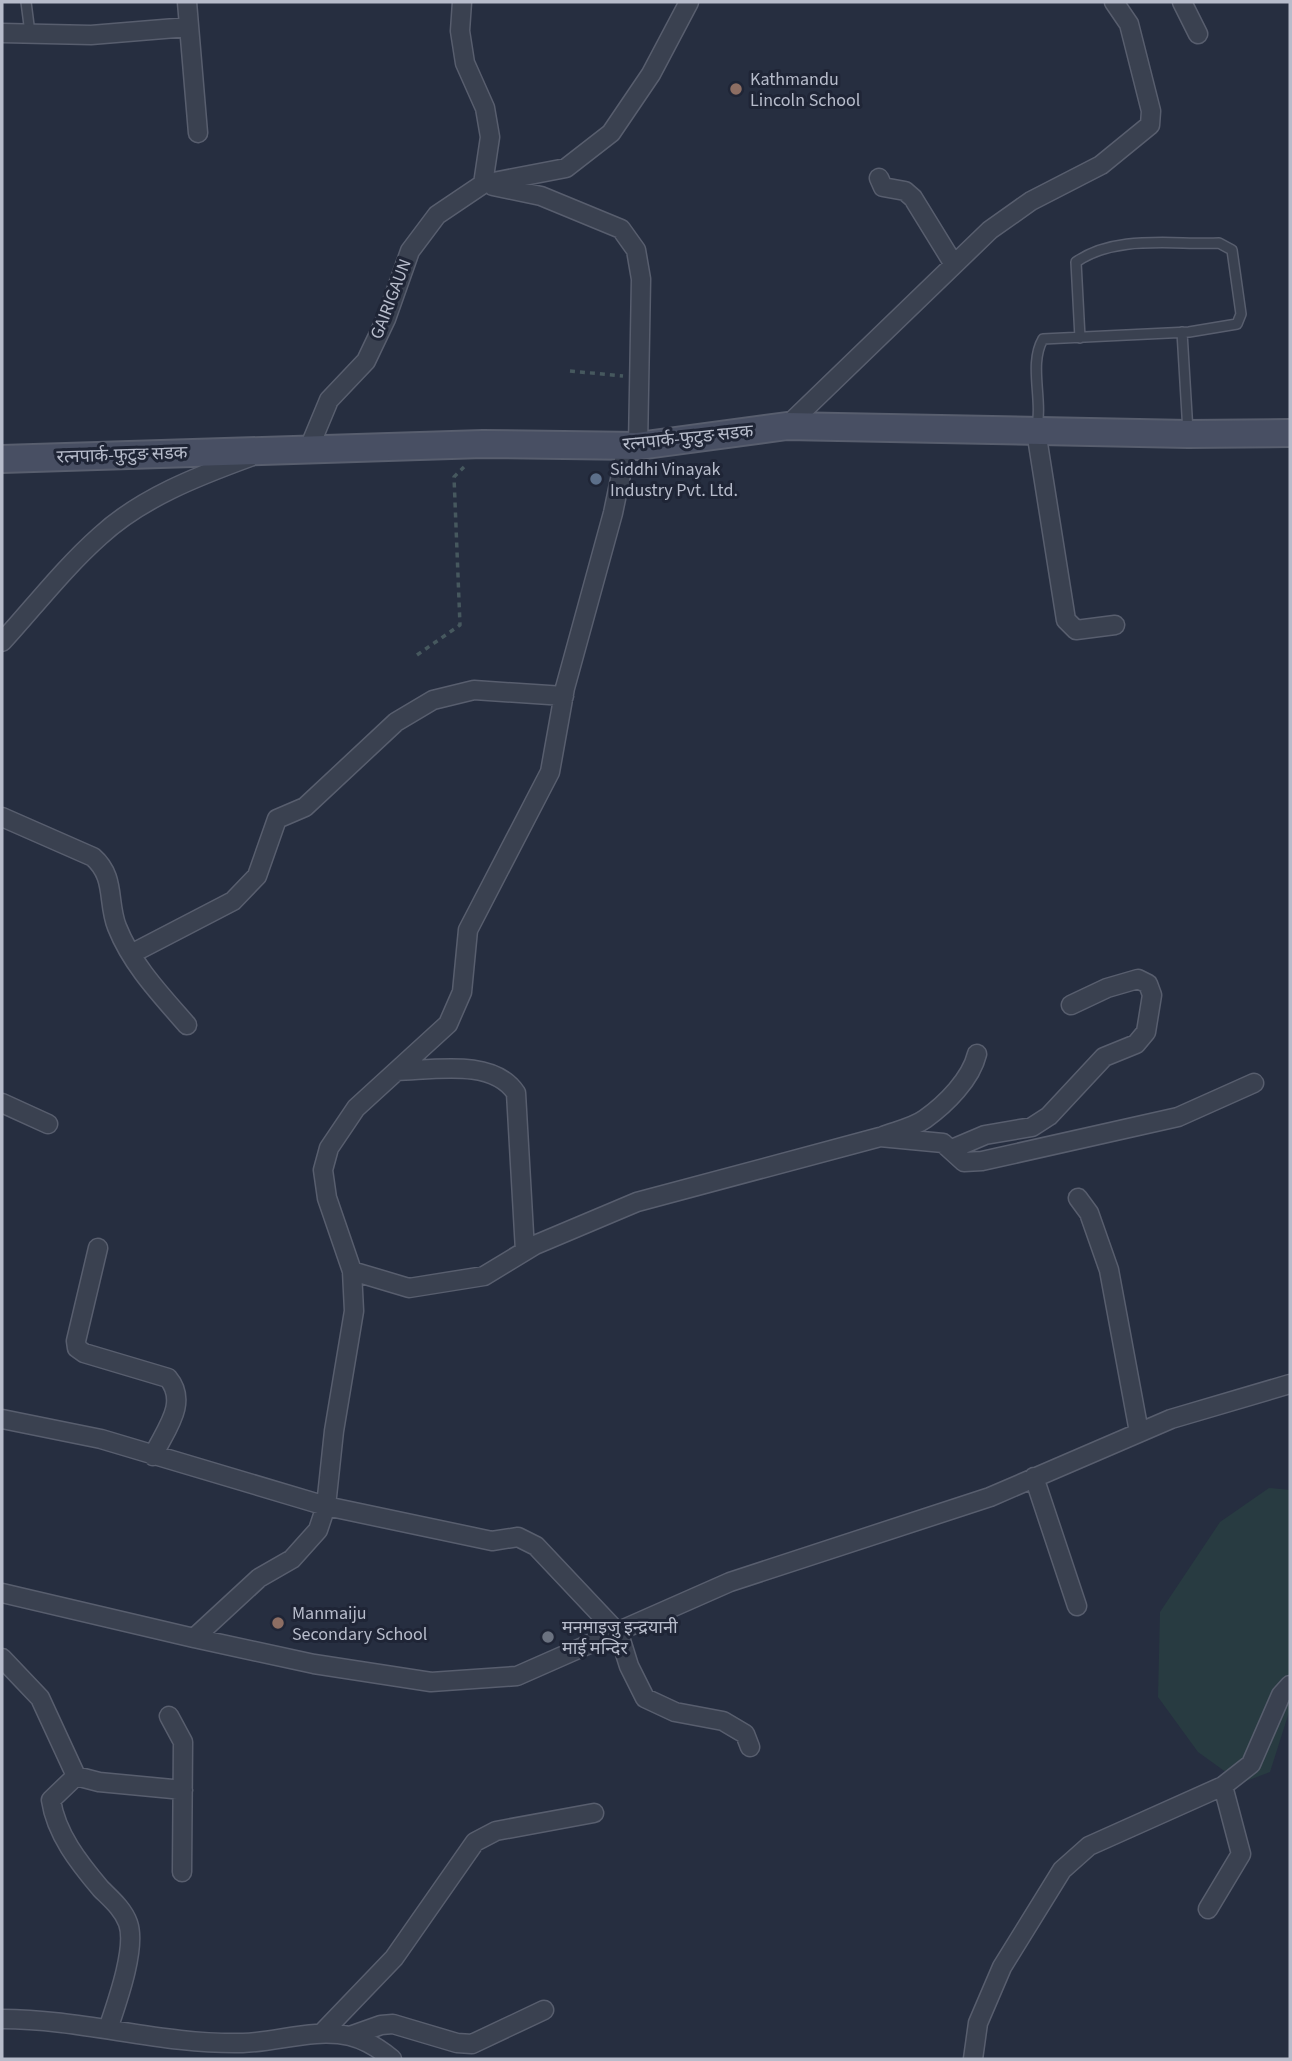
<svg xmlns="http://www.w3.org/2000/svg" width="1292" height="2061" viewBox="0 0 1292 2061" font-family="'Source Sans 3','Noto Sans Devanagari',sans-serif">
<rect width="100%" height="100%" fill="#262e40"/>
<path fill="#283b41" d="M 1269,1488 L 1290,1490 L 1290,1709 L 1270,1772 L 1241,1783 L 1198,1752 L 1158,1697 L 1160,1612 L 1220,1522 Z"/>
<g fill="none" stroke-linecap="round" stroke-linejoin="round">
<g stroke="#585e6e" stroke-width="12">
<path id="lane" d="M 26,2 L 30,33
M 1182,332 L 1188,432
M 1036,430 C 1044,401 1028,365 1043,339 L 1189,332 L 1237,324 L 1241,314 L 1232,250 L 1219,243 C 1173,245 1116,234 1076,262 L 1080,338"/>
</g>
<g stroke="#585e6e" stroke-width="21">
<path id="street" d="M 187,2 L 198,133
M 462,2 L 460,31 L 465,63 L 485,108 L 490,137 L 483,184
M 1182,2 L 1198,34
M 2,33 L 91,35 L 188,27
M 879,178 L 883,187 L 905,191 L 913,198 L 953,263
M 493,186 L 541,196 L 621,229 L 636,250 L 641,279 L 638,446
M 787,426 L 990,230 L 1031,201 L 1101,165 L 1150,125 L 1151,111 L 1129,24 L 1114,2
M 1036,431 L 1066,620 L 1076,630 L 1115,625
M 627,446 L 613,513 L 565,688 L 550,772 L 468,930 L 462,992 L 448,1024 L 356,1108 L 329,1148 L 323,1170 L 327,1198 L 352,1271 L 354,1311 L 334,1431 L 326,1506 L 492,1541 L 518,1537 L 536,1546 L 619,1634 L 629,1666 L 645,1698 L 675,1712 L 723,1721 L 745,1734 L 750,1747
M 309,448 L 329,400 L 366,361 L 386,319 L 410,251 L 437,215 L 483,184 L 566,168 L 611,133 L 651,74 L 689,2
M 2,642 C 34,607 64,568 100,536 C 141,498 198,476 250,457
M 2,817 L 93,857 C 116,877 107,902 117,927 C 132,965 161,995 187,1025
M 131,954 L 233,901 L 257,876 L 277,819 L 305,807 L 396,722 L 433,700 L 474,690 L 564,696
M 397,1071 C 433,1070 493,1058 516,1093 L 525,1251
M 2,1103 L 48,1124
M 883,1136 C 896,1131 914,1127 925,1119 C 946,1104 971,1079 977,1054
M 952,1149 L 985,1135 L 1032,1127 L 1049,1116 L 1104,1057 L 1136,1044 L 1146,1032 L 1152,995 L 1148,984 L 1138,979 L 1107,988 L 1071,1005
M 1078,1198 L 1089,1213 L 1109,1270 L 1139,1432
M 98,1248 L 76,1341 L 77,1348 L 84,1353 L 168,1378 C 189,1403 165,1430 153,1456
M 352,1271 L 409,1288 L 484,1276 L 535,1245 L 637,1202 L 880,1137 L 943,1143 L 964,1162 L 982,1161 L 1178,1117 L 1254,1083
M 2,1419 L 101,1439 L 326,1506 L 318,1530 L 292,1559 L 259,1578 L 194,1638 L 2,1593
M 1034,1477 L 1077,1606
M 194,1638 L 314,1664 L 431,1682 L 517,1676 L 730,1582 L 990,1497 L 1171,1419 L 1290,1384
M 2,1658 L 40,1698 L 76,1776
M 169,1716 L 183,1742 L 182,1872
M 1208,1909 L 1241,1854 L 1223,1786
M 2,2019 C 83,2019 162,2045 243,2043 C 278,2042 314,2028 350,2036 C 366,2040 380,2049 392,2059
M 108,2029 C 116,2005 137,1948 128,1923 C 123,1909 111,1899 101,1889 C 79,1863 56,1834 51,1800 L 76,1776 L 99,1782 L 183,1790
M 322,2033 L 394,1958 L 475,1842 L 496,1831 L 594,1813
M 350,2036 L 381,2025 L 393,2024 L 457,2043 L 472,2044 L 544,2010
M 973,2059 L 978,2023 L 1002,1967 L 1062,1870 L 1089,1846 L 1223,1786 L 1251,1764 L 1281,1695 L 1290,1685"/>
</g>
<g stroke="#585e6e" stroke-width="30">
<path id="secondary" d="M 2,459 L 483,444 L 638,446 L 787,426 L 1188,434 L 1290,433"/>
</g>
<path stroke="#46585e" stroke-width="3.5" stroke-dasharray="5 5" stroke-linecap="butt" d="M 570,371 L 623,376
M 417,655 L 460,625 L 454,477 L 464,467"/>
<use href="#lane" stroke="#3a4150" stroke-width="9"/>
<use href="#street" stroke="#3a4150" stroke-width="18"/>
<use href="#secondary" stroke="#484f63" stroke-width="26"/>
</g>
<g fill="#8d6e63" stroke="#1f2536" stroke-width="2.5">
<circle cx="736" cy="89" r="7"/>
<circle cx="278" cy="1623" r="7"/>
</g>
<circle fill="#5c6f8a" stroke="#1f2536" stroke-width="2.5" cx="596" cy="479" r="7"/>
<circle fill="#6b7280" stroke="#1f2536" stroke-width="2.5" cx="548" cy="1637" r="7"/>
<g text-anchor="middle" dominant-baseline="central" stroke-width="6" stroke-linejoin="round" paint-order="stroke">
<g font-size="18" fill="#b7bccb" stroke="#1f2536" text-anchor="start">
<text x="750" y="79">Kathmandu<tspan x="750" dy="21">Lincoln School</tspan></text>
<text x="610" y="469">Siddhi Vinayak<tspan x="610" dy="21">Industry Pvt. Ltd.</tspan></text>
<text x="292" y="1613">Manmaiju<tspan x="292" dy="21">Secondary School</tspan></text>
<text x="562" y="1627">मनमाइजु इन्द्रयानी<tspan x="562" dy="21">माई मन्दिर</tspan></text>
</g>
<g font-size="18" fill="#b7bccb" stroke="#1f2536">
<text transform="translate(391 299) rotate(-69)">GAIRIGAUN</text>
<text transform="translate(688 438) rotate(-6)">रत्नपार्क-फुटुङ सडक</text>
<text transform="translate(122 455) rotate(-2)">रत्नपार्क-फुटुङ सडक</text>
</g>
</g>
<rect width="1292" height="2061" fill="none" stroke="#b7bccb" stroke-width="7"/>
</svg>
